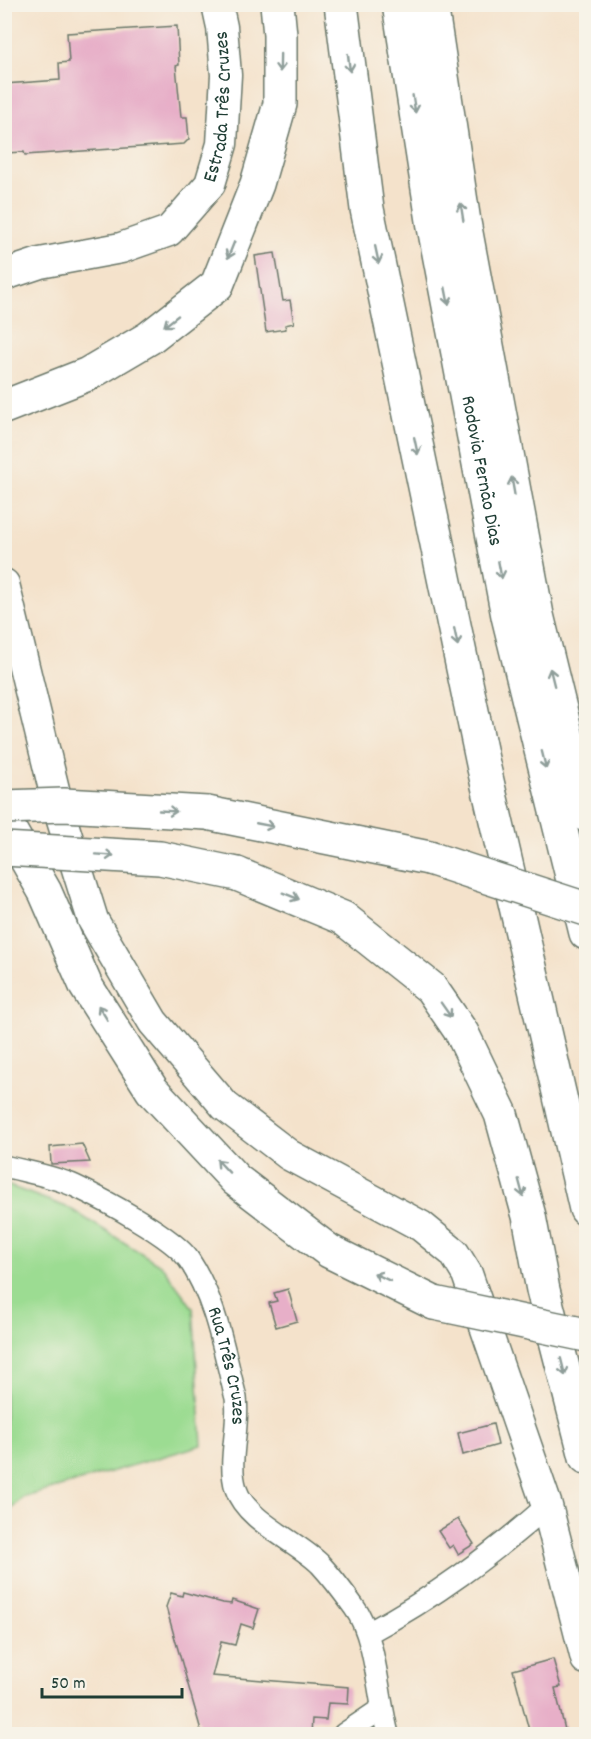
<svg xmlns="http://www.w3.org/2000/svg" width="591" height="1739" viewBox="0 0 591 1739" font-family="Dekko,sans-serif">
<rect width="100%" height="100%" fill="#f7f3e8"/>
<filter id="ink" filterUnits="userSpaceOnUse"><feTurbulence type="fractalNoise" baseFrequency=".0167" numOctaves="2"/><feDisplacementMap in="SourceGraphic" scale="12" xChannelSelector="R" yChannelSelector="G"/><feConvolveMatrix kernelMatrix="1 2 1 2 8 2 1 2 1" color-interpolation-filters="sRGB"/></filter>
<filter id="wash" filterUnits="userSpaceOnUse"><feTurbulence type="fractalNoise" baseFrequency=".008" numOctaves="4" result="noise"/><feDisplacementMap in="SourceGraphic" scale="24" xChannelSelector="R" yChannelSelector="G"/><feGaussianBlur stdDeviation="1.35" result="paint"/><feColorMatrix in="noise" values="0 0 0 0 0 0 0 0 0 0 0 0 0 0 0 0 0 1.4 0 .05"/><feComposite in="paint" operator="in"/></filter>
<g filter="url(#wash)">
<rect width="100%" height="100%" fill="#f4e2cb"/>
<path fill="#9cdc92" stroke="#5e8c63" stroke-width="1.5" d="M 4,1184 L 69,1208 L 162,1266 L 193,1308 L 202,1445 L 22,1498 L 5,1516 Z"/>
<g id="blocks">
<path fill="#e7afc8" d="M 177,26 L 179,65 L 176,66 L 181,117 L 187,117 L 189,139 L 184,144 L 25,155 L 24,152 L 4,153 L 4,84 L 60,80 L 59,63 L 69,62 L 67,33 Z
M 275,253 L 283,301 L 290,300 L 294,323 L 285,325 L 286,329 L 266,332 L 255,256 Z
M 82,1144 L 90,1162 L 51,1164 L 50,1147 Z
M 288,1289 L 297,1321 L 276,1327 L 269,1303 L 277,1301 L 274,1293 Z
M 493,1424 L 498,1445 L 463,1455 L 458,1433 Z
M 458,1519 L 474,1544 L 458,1554 L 453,1545 L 449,1548 L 438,1531 Z
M 183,1592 L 223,1603 L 231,1604 L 232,1600 L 259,1609 L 253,1628 L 241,1624 L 235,1645 L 221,1642 L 212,1676 L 349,1687 L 348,1704 L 328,1703 L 326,1720 L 312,1719 L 311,1734 L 202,1734 L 166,1607 L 171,1593 L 182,1596 Z
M 553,1659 L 561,1687 L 555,1688 L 566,1734 L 530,1734 L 513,1670 Z"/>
</g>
</g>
<g filter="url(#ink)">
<use href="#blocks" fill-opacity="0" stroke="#6a7769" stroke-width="1.5"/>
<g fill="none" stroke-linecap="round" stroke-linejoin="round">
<g stroke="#6a7769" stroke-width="24">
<g id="street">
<path id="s1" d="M 4,1166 C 27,1172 53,1176 75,1186 C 102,1199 173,1236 189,1260 C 216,1300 224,1352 236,1398 C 240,1428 227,1460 236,1489 C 246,1521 297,1541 320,1564 C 332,1577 344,1593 354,1607 C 376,1636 378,1698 388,1734"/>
<path d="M 368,1633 C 435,1597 490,1556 547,1506"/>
<path d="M 344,1734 L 381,1709"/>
</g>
</g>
<g stroke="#6a7769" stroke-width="33">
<g id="secondary">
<path id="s2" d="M 4,275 L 40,263 L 121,248 L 169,231 L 210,184 L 222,144 L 226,75 L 222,27 L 217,4"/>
<path d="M 4,584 L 60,814 L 93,920 L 153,1022 L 225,1106 L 289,1155 L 421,1226 L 454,1253 L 467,1274 L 547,1506 L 586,1659"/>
</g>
</g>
<g stroke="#6a7769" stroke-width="36">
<g id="highway">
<path d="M 341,4 L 367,209 L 483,764 L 586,1209"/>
<path id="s3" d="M 399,4 L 434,227 L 508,616 L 586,933"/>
<path d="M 431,4 L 464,222 L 537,615 L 586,815"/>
<path d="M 4,407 L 88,374 L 149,338 L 217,285 L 257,184 L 280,104 L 280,35 L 277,4"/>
<path d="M 207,813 L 429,858"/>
<path d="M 4,820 L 45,892 L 86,986 L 152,1090 L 236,1180 L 329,1251 L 434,1303"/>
<path d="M 237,874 L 343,918 L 431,988 L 462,1033 L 501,1114 L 529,1216 L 543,1290 L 586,1457"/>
</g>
</g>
<use href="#street" stroke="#fff" stroke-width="21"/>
<use href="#secondary" stroke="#fff" stroke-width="30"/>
<use href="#highway" stroke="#fff" stroke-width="33"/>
<g stroke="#6a7769" stroke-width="36" stroke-linecap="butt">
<path id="highway-bridge" d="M 4,807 L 64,805 L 207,813
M 4,849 L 160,858 L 237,874
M 429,858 L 586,909
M 434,1303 L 586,1335"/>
</g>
<use href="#highway-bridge" stroke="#fff" stroke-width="33"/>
</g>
<defs><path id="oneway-shaft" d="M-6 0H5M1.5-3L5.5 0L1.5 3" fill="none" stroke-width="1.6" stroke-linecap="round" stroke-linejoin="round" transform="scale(1.5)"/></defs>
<g stroke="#8f9e9a">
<use href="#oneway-shaft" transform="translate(280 63) rotate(91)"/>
<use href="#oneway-shaft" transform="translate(349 63) rotate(83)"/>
<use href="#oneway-shaft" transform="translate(414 104) rotate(81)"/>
<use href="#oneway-shaft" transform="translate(462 212) rotate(-99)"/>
<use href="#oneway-shaft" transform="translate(231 250) rotate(112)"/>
<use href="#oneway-shaft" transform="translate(377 255) rotate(78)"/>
<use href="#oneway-shaft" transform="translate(447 296) rotate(79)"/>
<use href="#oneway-shaft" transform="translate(171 321) rotate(142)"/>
<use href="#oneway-shaft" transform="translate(416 446) rotate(78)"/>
<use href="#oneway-shaft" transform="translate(513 486) rotate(-100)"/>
<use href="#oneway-shaft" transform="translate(500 570) rotate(79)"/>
<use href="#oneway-shaft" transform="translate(456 637) rotate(78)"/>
<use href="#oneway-shaft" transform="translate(552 677) rotate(-104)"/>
<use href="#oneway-shaft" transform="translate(544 760) rotate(76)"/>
<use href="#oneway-shaft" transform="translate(168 811) rotate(3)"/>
<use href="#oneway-shaft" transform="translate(265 825) rotate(11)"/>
<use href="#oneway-shaft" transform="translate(105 855) rotate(4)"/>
<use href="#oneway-shaft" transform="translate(291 896) rotate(22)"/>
<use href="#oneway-shaft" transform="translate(446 1010) rotate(55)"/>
<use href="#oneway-shaft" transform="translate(103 1013) rotate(-122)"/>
<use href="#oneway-shaft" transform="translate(223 1166) rotate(-133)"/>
<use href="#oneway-shaft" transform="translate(521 1188) rotate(75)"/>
<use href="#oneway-shaft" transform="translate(382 1277) rotate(-154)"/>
<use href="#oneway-shaft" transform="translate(563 1367) rotate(76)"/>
</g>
</g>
<g text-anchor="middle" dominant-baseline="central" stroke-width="5" stroke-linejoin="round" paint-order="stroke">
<g font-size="20" fill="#1f3d34" stroke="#f7f3e8">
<text stroke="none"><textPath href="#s2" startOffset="312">Estrada Três Cruzes</textPath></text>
<text stroke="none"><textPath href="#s3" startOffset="474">Rodovia Fernão Dias</textPath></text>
<text stroke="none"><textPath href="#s1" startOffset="324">Rua Três Cruzes</textPath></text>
</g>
</g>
<rect width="591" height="1739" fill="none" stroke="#f7f3e8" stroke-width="24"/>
<path d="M42 1688v9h140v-9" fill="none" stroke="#1f3d34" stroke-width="3"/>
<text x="51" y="1688" font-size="18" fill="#1f3d34" stroke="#f7f3e8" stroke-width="4.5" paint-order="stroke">50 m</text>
</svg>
